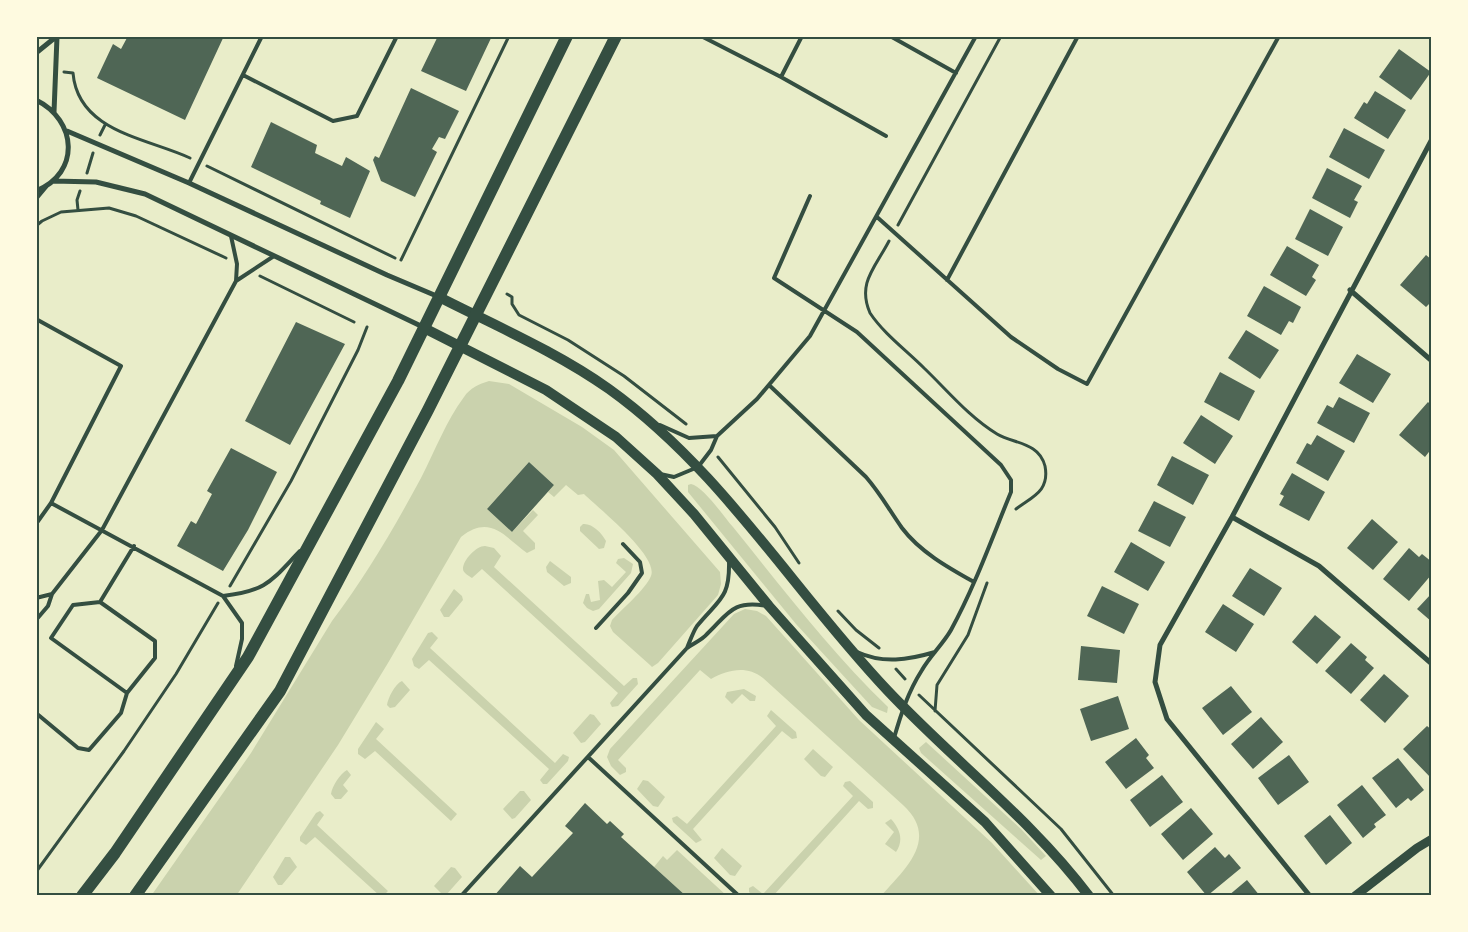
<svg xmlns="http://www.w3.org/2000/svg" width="1468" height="932" viewBox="0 0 1468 932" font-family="'Alegreya Sans',sans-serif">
<rect width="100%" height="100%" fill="#e9edc9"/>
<path fill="#cad2ad" d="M 489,381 L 509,384 L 582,427 L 614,450 L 720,572 L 721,584 L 718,595 L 658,663 L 652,667 L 650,665 L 613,632 L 610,626 L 612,620 C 623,608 645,590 651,576 C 659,556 598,508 584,494 L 578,495 L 566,485 L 554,497 L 548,492 L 554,485 L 529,462 L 487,509 L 512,532 L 533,510 L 538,515 L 523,531 L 535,543 L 535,549 L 527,553 C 504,536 490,514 461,537 L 388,663 L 338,745 L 236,896 L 151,896 L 251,753 L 332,621 C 366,576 394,528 421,478 C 435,451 446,421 464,397 C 470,388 479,384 489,381 Z
M 691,484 C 703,486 724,517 733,527 C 783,589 831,652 888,707 L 887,713 L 872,707 L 796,624 L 688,492 L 688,485 Z
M 583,524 C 592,523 602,533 606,541 L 604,548 L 599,549 L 580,531 L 580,527 Z
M 485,546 L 494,548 L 501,556 L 494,567 L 624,686 L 633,678 L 637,678 L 638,684 L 618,706 L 612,707 L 610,703 L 618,693 L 482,569 L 472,578 C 469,576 463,573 463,569 C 463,560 476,546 485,546 Z
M 624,558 L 633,564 L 631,573 L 599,609 L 593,611 L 587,608 L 583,603 L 586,594 L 589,594 L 591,602 L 600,600 L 598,581 L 604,580 L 612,587 L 626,572 L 616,563 L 618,559 Z
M 550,561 L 571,577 L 571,583 L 564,586 L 547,572 L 546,567 Z
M 454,589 L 462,596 L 463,600 L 449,617 L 444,617 L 440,610 Z
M 745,609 L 757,611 L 766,616 L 859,720 L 992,843 L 1040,896 L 957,896 L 947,893 L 939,896 L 881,896 C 905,869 940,839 903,805 L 763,678 C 746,665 728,670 711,679 L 700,670 L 618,760 L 626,768 L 626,772 L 620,775 L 611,766 L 607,757 L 610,749 L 734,614 Z
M 432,632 L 438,638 L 430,648 L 555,763 L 563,754 L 569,757 L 568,761 L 547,784 L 543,784 L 540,780 L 549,769 L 429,660 L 419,669 L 414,666 L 412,659 L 428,633 Z
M 402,681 L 410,690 L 395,707 L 390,708 L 387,705 C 388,698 395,684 402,681 Z
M 744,689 L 756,696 L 755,701 L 750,701 L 742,694 L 732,704 L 725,697 L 727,692 Z
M 771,710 L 796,732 L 797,738 L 792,739 L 782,731 L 693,829 L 702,840 L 696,843 L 673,822 L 672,818 L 677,816 L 687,824 L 776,726 L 767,716 Z
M 590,714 L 594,715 L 601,724 L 585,742 L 581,743 L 573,733 Z
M 376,722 L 384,729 L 376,739 L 457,814 L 451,821 L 375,751 L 365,759 L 358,754 L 358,749 Z
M 926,742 L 1021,829 L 1046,856 L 1041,860 L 921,753 L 919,748 Z
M 813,749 L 833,767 L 825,777 L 821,776 L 804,759 Z
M 347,770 L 351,775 L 343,785 L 348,791 L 341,799 L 335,799 L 331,794 C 332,786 340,774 347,770 Z
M 643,780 L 648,781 L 665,797 L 658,807 L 653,806 L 637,789 Z
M 850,781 L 873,802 L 873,808 L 868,809 L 859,801 L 773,896 L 753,896 L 749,892 L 749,888 L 753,886 L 763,894 L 853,796 L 843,786 L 845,782 Z
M 520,791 L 524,791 L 531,800 L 515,818 L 512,819 L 503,809 Z
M 320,811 L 324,815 L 317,825 L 388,891 L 383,896 L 380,896 L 315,837 L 306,845 L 300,841 L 300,837 L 316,813 Z
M 891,819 C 900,829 904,840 896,852 L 885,844 L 894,832 L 885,823 Z
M 722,848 L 742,866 L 735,876 L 730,875 L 714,858 Z
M 677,850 L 727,896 L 686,896 L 654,867 L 663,856 L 667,860 Z
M 285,857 L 290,857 L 297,867 L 282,885 L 278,885 L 273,877 Z
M 451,867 L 455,868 L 462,877 L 446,895 L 443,895 L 434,886 Z"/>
<path fill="#4f6655" d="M 128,36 L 224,36 L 185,120 L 97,78 L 113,44 L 121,49 Z
M 438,36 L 492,36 L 466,91 L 421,71 Z
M 1399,49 L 1431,72 L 1411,100 L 1379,77 Z
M 411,88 L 459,111 L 445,139 L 439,137 L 432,149 L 437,152 L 415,197 L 381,181 L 373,160 L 375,156 L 379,158 Z
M 1375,91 L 1406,110 L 1388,139 L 1354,118 L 1364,102 L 1367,104 Z
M 271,122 L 317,145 L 315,153 L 342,166 L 346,157 L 370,171 L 350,218 L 320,204 L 321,201 L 251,167 Z
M 1344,128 L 1385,150 L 1369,179 L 1329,157 Z
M 1327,168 L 1362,186 L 1354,200 L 1358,202 L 1350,218 L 1312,198 Z
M 1310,209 L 1343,227 L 1328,256 L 1295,239 Z
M 1287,246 L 1319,265 L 1312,277 L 1316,280 L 1306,296 L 1270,275 Z
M 1426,255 L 1432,260 L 1432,301 L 1426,307 L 1400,285 Z
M 1264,286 L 1301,307 L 1293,323 L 1289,321 L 1281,335 L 1247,316 Z
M 296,322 L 345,344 L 290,445 L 245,421 Z
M 1246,330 L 1279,350 L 1260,379 L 1228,358 Z
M 1357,354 L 1391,374 L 1373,403 L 1339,383 Z
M 1220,372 L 1255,391 L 1239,421 L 1204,402 Z
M 1339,397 L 1370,413 L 1354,443 L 1317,423 L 1327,405 L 1333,408 Z
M 1428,402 L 1432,406 L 1432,448 L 1425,457 L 1399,435 Z
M 1201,415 L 1233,436 L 1215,464 L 1183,443 Z
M 1317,435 L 1345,451 L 1328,481 L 1296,463 L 1307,443 L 1311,445 Z
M 231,448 L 277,472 L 248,530 L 223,571 L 177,546 L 191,521 L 196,524 L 212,494 L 207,491 Z
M 1172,456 L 1209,475 L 1193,505 L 1157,485 Z
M 529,462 L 554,485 L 512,532 L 487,509 Z
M 1292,473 L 1325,492 L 1309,521 L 1279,505 L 1284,496 L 1280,494 Z
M 1154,501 L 1186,517 L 1170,547 L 1138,531 Z
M 1372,519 L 1398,542 L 1373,570 L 1347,548 Z
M 1131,542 L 1165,562 L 1148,591 L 1114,572 Z
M 1409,548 L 1419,557 L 1422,554 L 1432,562 L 1432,574 L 1409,601 L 1383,579 Z
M 1250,568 L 1282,588 L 1264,616 L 1232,596 Z
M 1102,586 L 1139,604 L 1124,634 L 1087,616 Z
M 1432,593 L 1432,622 L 1417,609 Z
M 1223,604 L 1254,624 L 1236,652 L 1205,632 Z
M 1315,615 L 1341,637 L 1317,664 L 1292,642 Z
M 1351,643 L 1367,657 L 1365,660 L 1374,668 L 1351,694 L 1325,671 Z
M 1081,646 L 1120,650 L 1117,683 L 1078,680 Z
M 1384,674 L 1409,696 L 1385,723 L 1360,700 Z
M 1231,686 L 1252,712 L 1223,735 L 1202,708 Z
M 1118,696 L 1129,729 L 1091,741 L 1080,709 Z
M 1261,717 L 1283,742 L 1253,769 L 1231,744 Z
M 1427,726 L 1432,730 L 1432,779 L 1403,749 Z
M 1136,738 L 1149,755 L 1146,758 L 1154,768 L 1126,789 L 1105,762 Z
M 1289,755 L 1309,782 L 1278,805 L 1258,778 Z
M 1398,758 L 1424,790 L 1411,801 L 1408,798 L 1396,808 L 1372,778 Z
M 1162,775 L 1183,802 L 1150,827 L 1130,800 Z
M 1362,785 L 1386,815 L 1374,824 L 1376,827 L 1363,838 L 1337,805 Z
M 585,803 L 607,824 L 610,821 L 624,834 L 621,837 L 686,896 L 494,896 L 520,866 L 532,877 L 573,833 L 565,826 Z
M 1191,808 L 1213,834 L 1183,860 L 1161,834 Z
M 1330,815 L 1352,843 L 1326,865 L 1304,836 Z
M 1215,847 L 1225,858 L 1229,854 L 1241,868 L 1207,896 L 1187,872 Z
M 1247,880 L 1260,896 L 1228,896 Z"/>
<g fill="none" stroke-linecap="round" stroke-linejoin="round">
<path stroke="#344e41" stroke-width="3" d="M 64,72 L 73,73 C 78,132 147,138 190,158
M 100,135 L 105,125
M 207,166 L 395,258
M 87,173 L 93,153
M 78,210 L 77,200 L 80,191
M 898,225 L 1001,36
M 36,226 L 42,221 L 61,212 L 109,208 L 136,216 L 226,258
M 889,241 C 875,268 857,283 870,313 C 884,334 906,350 924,368 C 947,390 969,417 997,434 C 1014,444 1039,442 1045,466 C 1050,492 1031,497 1016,509
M 401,260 L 509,36
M 260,276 L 354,322
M 507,294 L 512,297 L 512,304 L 519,315 L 568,340 L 624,376 L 686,424
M 718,457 L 775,527 L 799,563
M 230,586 L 291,481 L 358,350 L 367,327
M 838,611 L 856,630 L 879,648
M 896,669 L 905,679
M 919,695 L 1061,829 L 1114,896
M 935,711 L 937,685 L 968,635 L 987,583
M 36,872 L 124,751 L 176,674 L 218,603"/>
<path stroke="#344e41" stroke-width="4" d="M 701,36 L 781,77
M 802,36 L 781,77 L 886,136
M 890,36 L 956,73
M 243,75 L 333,121 L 357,116 L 397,36
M 189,183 L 262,36
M 810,196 L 774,278 L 857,332 L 1001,465 L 1011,480 L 1011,492 C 992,538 975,586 951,630 C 943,644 930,656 922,670 C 908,692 901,714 894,738
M 36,199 L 46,187
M 877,217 L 1011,337 L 1058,369 L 1087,384 L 1279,36
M 947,280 L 1078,36
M 236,281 L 274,256
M 36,319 L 121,366 L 51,503 L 36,524
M 769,385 L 866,477 C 880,493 890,511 902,528 C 920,552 949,568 974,582
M 660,425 L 689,438 L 717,436
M 660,474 L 674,477 L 698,467 L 711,450 L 717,436 L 757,399 L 810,336 L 976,36
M 51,503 L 223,596 L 242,623 L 242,639 L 236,666
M 223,596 C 267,591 271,581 300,551
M 36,598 L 52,594 L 102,530 L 236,281 L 237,264 L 231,236
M 100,602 L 73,605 L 51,638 L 127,693 L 155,658 L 155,641 L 100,602 L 134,546
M 36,620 L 48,606 L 52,594
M 596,628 L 628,593 L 642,573 L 640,562 L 623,544
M 687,648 C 690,641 693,632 697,626 C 719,599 730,599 729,561
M 857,652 C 883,664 908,660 935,652
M 36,713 L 78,748 L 89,750 L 121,713 L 127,693
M 588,757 L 739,896
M 461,896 L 687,648 C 694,643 702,640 707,634 C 729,613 732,600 767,606"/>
<path stroke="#344e41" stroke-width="5" d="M 36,53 L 57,36
M 36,100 C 77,120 81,173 36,191
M 54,112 L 57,37
M 67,131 L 189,183 L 387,275 L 439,297
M 53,181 L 96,182 L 145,194 L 423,327
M 1350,290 L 1432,361
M 1232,517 L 1319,566 L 1432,664
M 1310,896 L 1167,719 L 1155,682 L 1160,645 L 1232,517 L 1432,139"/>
<path stroke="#344e41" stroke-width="9" d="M 1355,896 L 1417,848 L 1432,839"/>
<path stroke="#344e41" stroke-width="10" d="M 439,297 C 496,326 557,352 609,389 C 722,470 794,592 888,691 C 954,761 1031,819 1089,896
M 424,328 L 546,390 L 616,437 L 657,474 L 694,514 L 769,606 L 866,715 L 985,822 L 1051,896"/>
<path stroke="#344e41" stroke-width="12" d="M 82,896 L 115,853 L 248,657 L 398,381 L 567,36
M 135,896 L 280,691 L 428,410 L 616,36"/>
</g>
<rect width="1468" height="932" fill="none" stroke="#fefae0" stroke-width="75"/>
<rect x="38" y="38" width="1392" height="856" fill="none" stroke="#344e41" stroke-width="2"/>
</svg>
